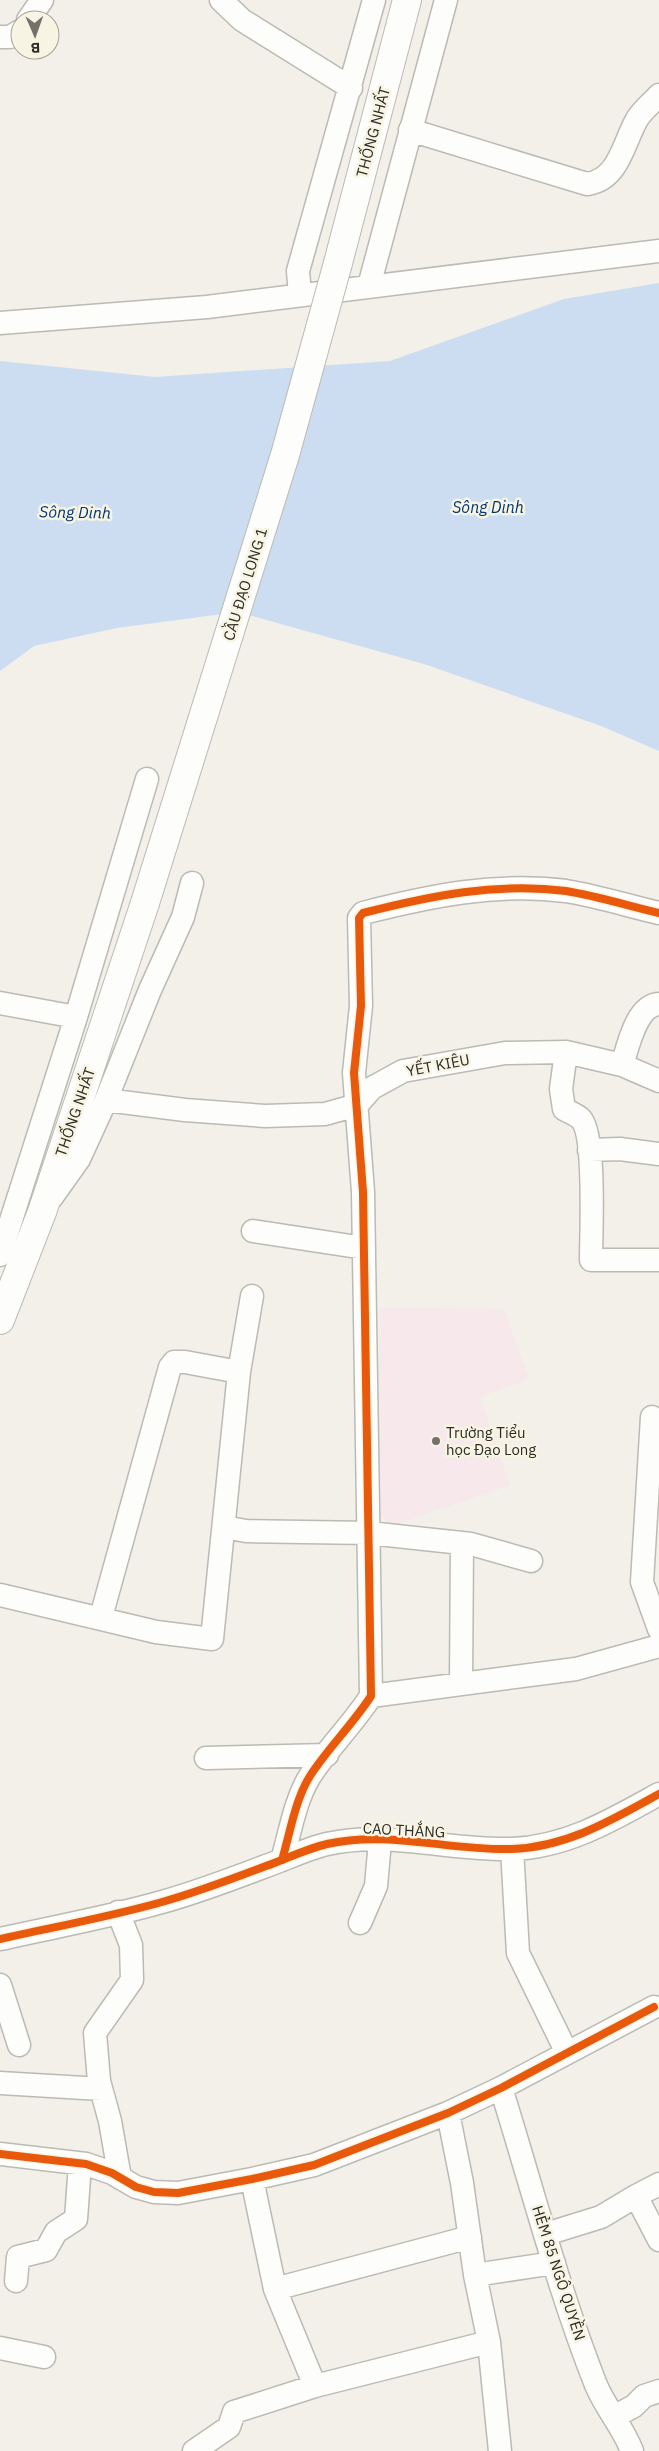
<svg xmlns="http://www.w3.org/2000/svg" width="659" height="2451" viewBox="0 0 659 2451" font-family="'IBM Plex Sans',sans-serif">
<rect width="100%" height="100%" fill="#f2f0e8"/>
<path fill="#f6e8eb" d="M 380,1308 L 504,1309 L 529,1379 L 480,1397 L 510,1485 L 392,1526 L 376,1510 Z"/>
<path fill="#ccddf2" d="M 659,283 L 659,751 L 601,726 L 424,664 L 238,612 L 117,628 L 34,646 L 0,671 L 0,361 L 155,377 L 390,361 L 564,299 Z"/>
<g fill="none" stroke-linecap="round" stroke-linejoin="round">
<g stroke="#bbbab3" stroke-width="25">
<path id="minor" d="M 221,0 L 242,20 L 351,88
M 28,20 L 42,0
M 0,37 L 10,37 L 20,31
M 410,130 L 587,184 C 618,180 623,145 636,121 C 641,111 652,103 659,95
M 369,286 L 446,0
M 300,295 L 298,271 L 374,0
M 0,323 L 207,307 L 659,251
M 0,1003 L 76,1017
M 566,1052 L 561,1089 L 564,1109 C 569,1112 577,1115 581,1119 C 596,1136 591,1234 591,1260 L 659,1260
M 622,1065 C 628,1047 636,1005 659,1004
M 106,1100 L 185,1110 L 265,1116 L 325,1114 L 357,1105 L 372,1088 L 403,1071 L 505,1053 L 566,1052 L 622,1065 L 659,1081
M 589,1150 L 620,1149 L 659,1154
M 52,1197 L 79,1159 L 106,1100 L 150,990 L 183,917 L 192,883
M 253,1231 L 364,1248
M 0,1255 L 76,1017 L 147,779
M 652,1417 L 642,1582 L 659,1629
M 224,1527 L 246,1531 L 369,1533 L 471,1544 L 531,1561
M 0,1595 L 156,1632 L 212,1639 L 239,1372 L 252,1296
M 101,1617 L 170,1367 L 174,1362 L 185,1362 L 239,1372
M 461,1684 L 462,1543
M 371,1696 L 576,1669 L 659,1646
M 206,1758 L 327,1755
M 512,1849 L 518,1953 L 567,2053
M 282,1860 C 290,1833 295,1800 310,1776 C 328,1748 353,1724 371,1696 L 363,1192 L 354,1073 L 361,1006 L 359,918 L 363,913 C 430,896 497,882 566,891 C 597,896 629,906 659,913
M 118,1912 L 131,1945 L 132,1980 L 95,2033 L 99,2081 L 110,2121 L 120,2178
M 360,1923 L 376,1886 L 380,1841
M 0,1939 C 54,1927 109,1917 162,1902 C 198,1892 232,1879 266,1866 C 286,1859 306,1849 327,1844 C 388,1830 450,1851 512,1849 C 567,1847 612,1820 659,1794
M 0,1985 L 19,2045
M 0,2083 L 101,2089
M 501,2088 C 532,2187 558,2289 596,2385 C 606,2409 623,2427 632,2451
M 448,2113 L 462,2183 L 475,2275 L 489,2342 L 500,2451
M 0,2154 L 86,2164 L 112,2173 L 136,2187 L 154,2192 L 178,2193 L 252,2179 L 314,2165 L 448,2113 L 501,2088 L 654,2007
M 252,2179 L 275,2289 L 315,2386
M 636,2196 L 659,2184
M 546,2234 L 601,2217 L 636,2196 L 659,2240
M 475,2275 L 554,2263
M 16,2281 L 18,2257 L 46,2250 L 56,2232 L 76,2219 L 80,2164
M 275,2289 L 470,2237
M 0,2348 L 44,2357
M 614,2417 L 634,2406 L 644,2396 L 659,2391
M 194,2451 L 229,2427 L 234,2412 L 315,2386 L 489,2342"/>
</g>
<g stroke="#bbbab3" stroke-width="30">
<path id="major" d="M 338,263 L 407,0
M 0,1320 L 42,1212 L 145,903"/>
</g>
<use href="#minor" stroke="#fdfdfc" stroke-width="22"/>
<use href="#major" stroke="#fdfdfc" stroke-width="28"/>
<g stroke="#bbbab3" stroke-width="30" stroke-linecap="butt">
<path id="major-bridge" d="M 145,903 L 285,455 L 338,263"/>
</g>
<use href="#major-bridge" stroke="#fdfdfc" stroke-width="28"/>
<g stroke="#f7f4e3" stroke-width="11">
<path id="cycleway" d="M 282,1860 C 290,1833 295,1800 310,1776 C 328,1748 353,1724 371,1696 L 363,1192 L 354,1073 L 361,1006 L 359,918 L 363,913 C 430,896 497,882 566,891 C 597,896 629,906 659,913
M 0,1939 C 54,1927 109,1917 162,1902 C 198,1892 232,1879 266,1866 C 286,1859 306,1849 327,1844 C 388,1830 450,1851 512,1849 C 567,1847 612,1820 659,1794
M 0,2154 L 86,2164 L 112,2173 L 136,2187 L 154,2192 L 178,2193 L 252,2179 L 314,2165 L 448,2113 L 501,2088 L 654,2007"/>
</g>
<use href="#cycleway" stroke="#e8590c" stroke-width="8"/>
</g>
<circle fill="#73716a" stroke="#f7f4e3" stroke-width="2" cx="436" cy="1441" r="5"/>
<g text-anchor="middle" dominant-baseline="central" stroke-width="5" stroke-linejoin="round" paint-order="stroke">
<g font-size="15" fill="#2e2c26" stroke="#f7f4e3">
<text transform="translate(373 132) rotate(-75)">THỐNG NHẤT</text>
<text transform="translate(245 584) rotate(-73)">CẦU ĐẠO LONG 1</text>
<text transform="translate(438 1065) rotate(-11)">YẾT KIÊU</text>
<text transform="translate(75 1112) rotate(-71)">THỐNG NHẤT</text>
<text transform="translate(404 1830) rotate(3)">CAO THẮNG</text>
<text transform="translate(559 2273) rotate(72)">HẺM 85 NGÔ QUYỀN</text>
</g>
<g font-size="15" fill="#2e2c26" stroke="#f7f4e3" text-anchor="start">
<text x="446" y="1432">Trường Tiểu<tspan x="446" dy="17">học Đạo Long</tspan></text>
</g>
<g font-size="16" font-style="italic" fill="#003677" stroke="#f7f4e3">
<text x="488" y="507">Sông Dinh</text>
<text transform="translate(75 512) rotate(1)">Sông Dinh</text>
</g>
</g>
<g transform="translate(35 35) rotate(178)"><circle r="24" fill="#f7f4e3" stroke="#a7a497"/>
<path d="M0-4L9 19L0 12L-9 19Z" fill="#73716a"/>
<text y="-8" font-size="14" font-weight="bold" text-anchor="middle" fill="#2e2c26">B</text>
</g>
</svg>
